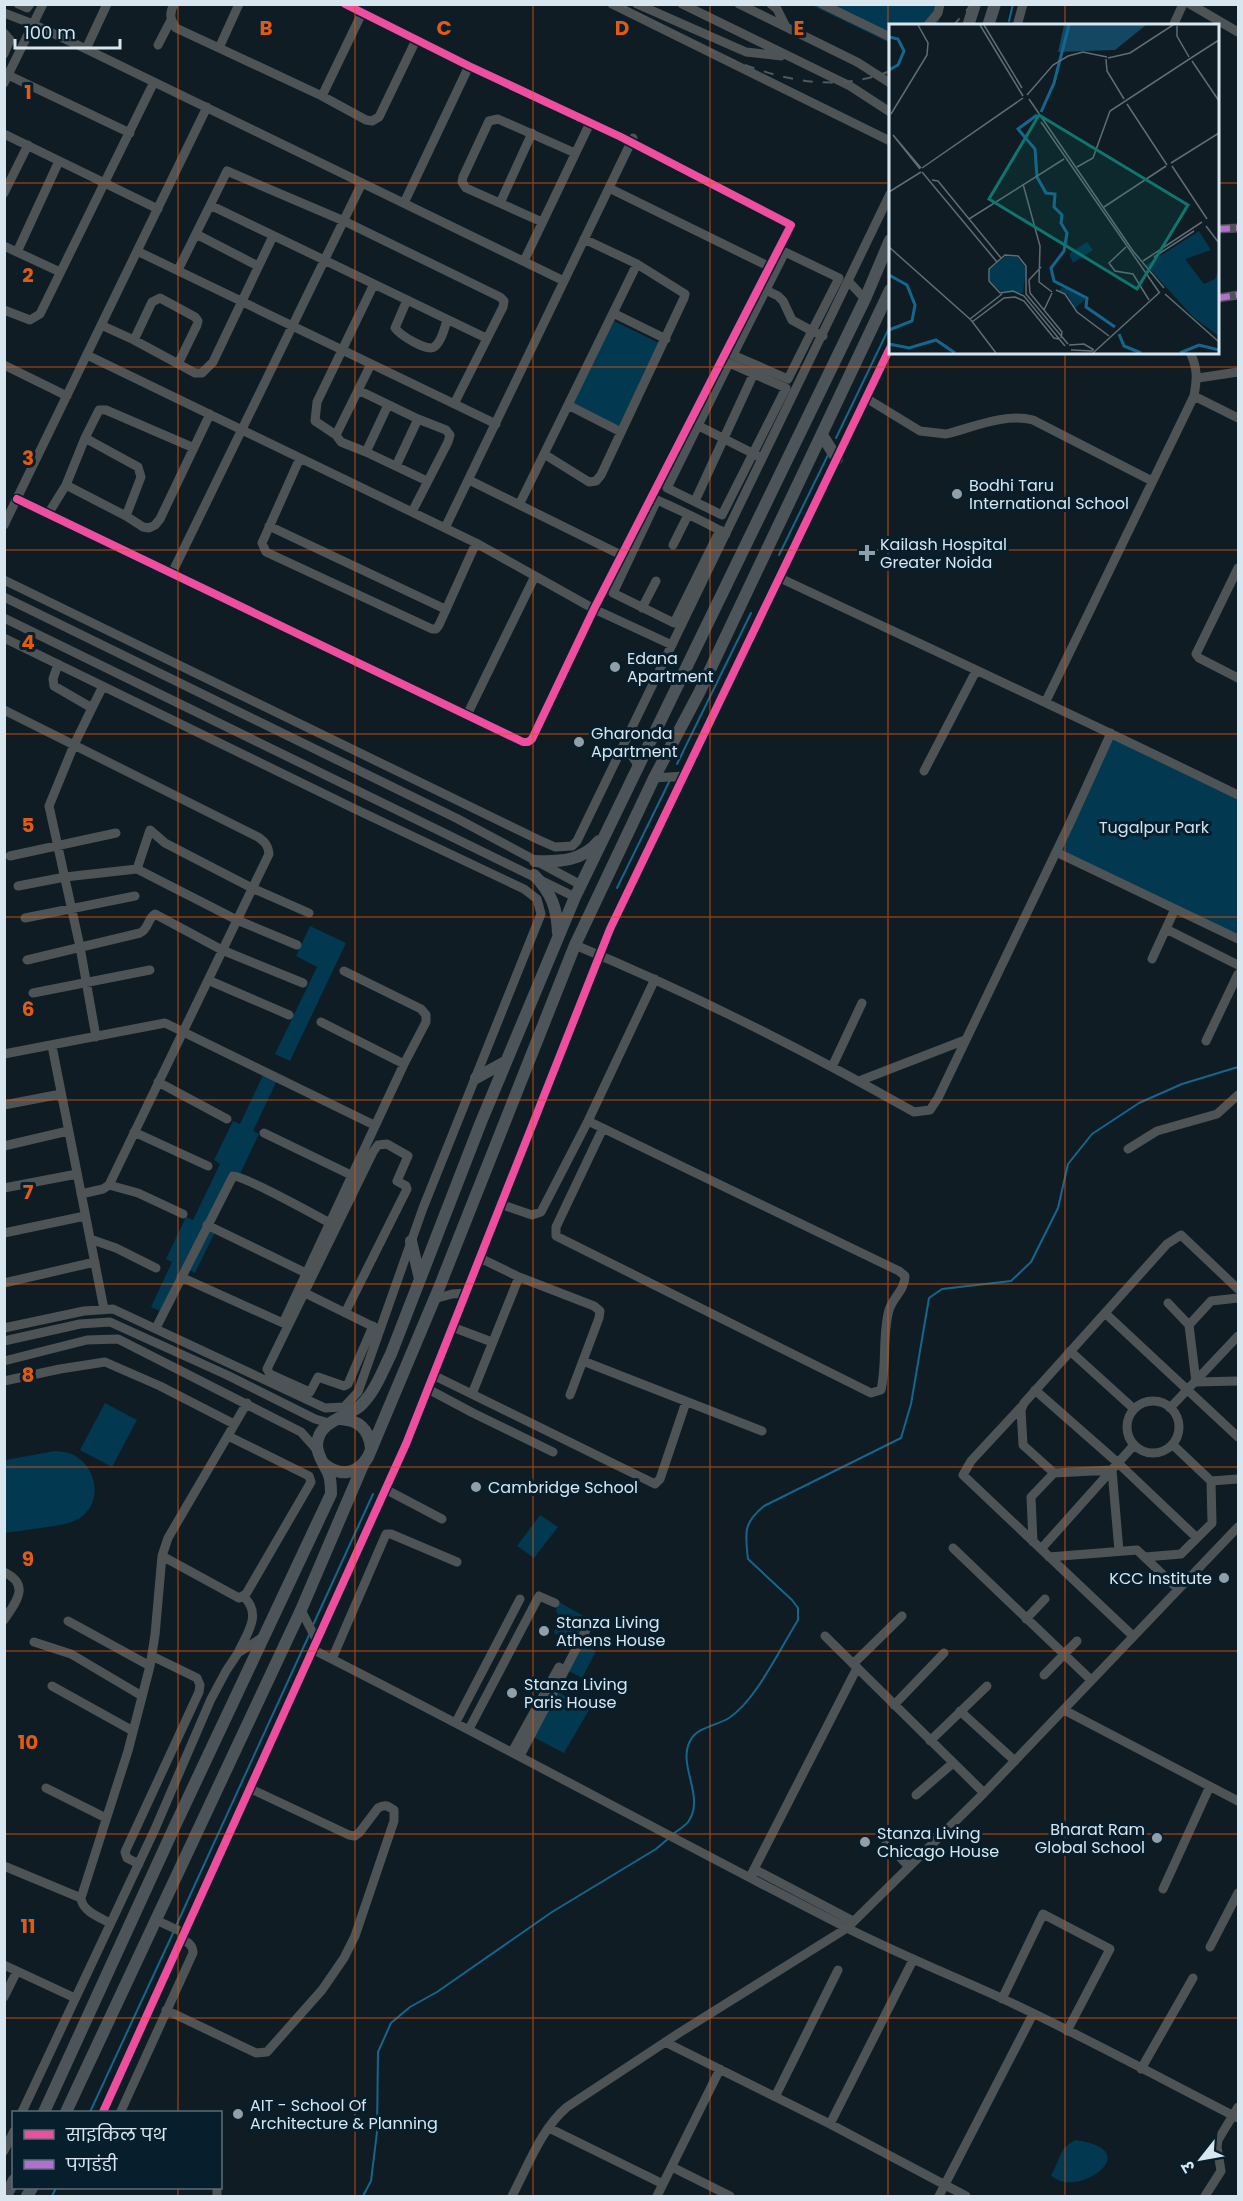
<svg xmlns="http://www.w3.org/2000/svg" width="1243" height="2201" viewBox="0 0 1243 2201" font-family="Poppins,'Noto Sans Devanagari',sans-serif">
<rect width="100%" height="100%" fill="#0f1c24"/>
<path fill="#023850" d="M 811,5 L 944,5 L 938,25 L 890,26 L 890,43 Z
M 614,321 L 659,343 L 620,427 L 573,403 Z
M 1111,733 L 1238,795 L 1238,939 L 1056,852 Z
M 310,926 L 346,943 L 290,1061 L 275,1054 L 317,967 L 296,956 Z
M 264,1073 L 277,1080 L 253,1131 L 259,1134 L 240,1174 L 234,1171 L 207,1228 L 215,1232 L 195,1273 L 189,1270 L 167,1314 L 151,1307 L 172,1262 L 166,1259 L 186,1217 L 193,1220 L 220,1164 L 214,1160 L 233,1121 L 240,1124 Z
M 105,1403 L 137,1420 L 112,1467 L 80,1450 Z
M 55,1451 C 63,1452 70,1452 77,1457 C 100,1472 102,1510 74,1521 C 59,1527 22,1530 5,1533 L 5,1460 Z
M 540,1515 L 558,1527 L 534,1558 L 517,1546 Z
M 559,1602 L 587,1618 L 574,1643 L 554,1633 L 559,1617 L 556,1611 Z
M 581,1643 L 596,1651 L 582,1678 L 567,1670 Z
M 558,1692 L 589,1710 L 564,1753 L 533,1737 Z
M 1075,2140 C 1151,2150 1073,2201 1051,2175 C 1061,2160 1057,2150 1075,2140 Z"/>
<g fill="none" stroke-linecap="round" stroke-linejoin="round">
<path stroke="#15668d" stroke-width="2" d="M 1009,21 L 1013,4
M 836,438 L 890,326
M 779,555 L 828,455
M 677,764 L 751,613
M 617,888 L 670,780
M 313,1625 L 373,1494
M 673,1834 C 678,1830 684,1827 688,1822 C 706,1797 677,1766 690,1741 C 697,1727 716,1726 729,1718 C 756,1700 780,1649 798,1620 L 798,1608 L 792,1600 L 748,1559 C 745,1533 743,1523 764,1506 L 901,1438 L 911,1404 L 929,1298 L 942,1289 L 1011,1281 L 1031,1262 L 1058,1208 L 1068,1164 L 1092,1134 L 1139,1103 L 1182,1084 L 1238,1067
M 176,1926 L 310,1633
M 90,2112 L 174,1931
M 52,2196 L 56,2188
M 363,2196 L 371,2181 L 377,2132 L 378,2052 L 391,2023 L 410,2007 L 437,1992 L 552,1912 L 656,1849 L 669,1838"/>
<path stroke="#4e5456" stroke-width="9" d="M 18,4 L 27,8 L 30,4
M 174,4 C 169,14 170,19 176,28 L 322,96 L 366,120 L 372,121 L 379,117 L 416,40
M 612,4 L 890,141
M 637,4 L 746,52 L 781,56
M 682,4 L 850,86 L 890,112
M 739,4 L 857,62 L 890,83
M 771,4 L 777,9 L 786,27
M 822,4 L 890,37
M 1190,4 L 1238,32
M 4,13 L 33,24 L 86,49 L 564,281
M 927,26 L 938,13 L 940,4
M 1017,26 L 1023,4
M 1173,26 L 1183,4
M 4,33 L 10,40 L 4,54
M 158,45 L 171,20
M 219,48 L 239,4
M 86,49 L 107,4
M 8,75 L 130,133
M 4,83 L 43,4
M 322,96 L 362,13
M 4,134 L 158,209
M 609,188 L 770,267
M 4,193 L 28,145
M 404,203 L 469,66
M 500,203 L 532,133
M 210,205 L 486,338
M 542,222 L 466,188 L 462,182 L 463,177 L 489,121 L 498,119 L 575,153
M 1218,229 L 1238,228
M 196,234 L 258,266
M 4,246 L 60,272
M 137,251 L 496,424
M 17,252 L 59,161
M 524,261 L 590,123
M 178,270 L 227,171 L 344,221 L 500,297 L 504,301 L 503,307 L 454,404
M 849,282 L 865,299
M 760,287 L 778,296 L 783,301 L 792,320 L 812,331 L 839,278 L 785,252 L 733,355 L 788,379 L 812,331 L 823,336
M 1218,298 L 1238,295
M 407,300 L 395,328 C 400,335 427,352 434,347 C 441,343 445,327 447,320
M 4,310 L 30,320 L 40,314 L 154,82
M 613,313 L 666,339
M 101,325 L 134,340 L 195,373 L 202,373 L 213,362 L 273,236
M 134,340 L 152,302 L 160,298 L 195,317 L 198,321 L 197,325 L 178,364
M 87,355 L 476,543 L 594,609 L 672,645
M 729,363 L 786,388 L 722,515 L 667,488 Z
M 371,364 L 336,435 L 341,442 L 366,452 L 427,481
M 4,365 L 67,396
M 1198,378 L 1238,372
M 358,390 L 418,419 L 446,430 L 450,435 L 448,442 L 412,512
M 1194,396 L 1238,418
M 866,398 L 920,431 L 946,434 C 974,427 1005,413 1033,420 L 1152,481
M 568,405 L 621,432
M 693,423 L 758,456
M 336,435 L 315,421 L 317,402 L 374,284
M 85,438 L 138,467 L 141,477 L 126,516
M 366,452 L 388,405
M 544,454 L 589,482 L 596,481 L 601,475 L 684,298 L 685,294 L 637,264 L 584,239
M 300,458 L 262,543 L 266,552 L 432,629 L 436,629 L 439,625 L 476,543
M 396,466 L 418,419
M 469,480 L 623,556
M 66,485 L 126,516 L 143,527 L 149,528 L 155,525 L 160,519 L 210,414
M 17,499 L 523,742 L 528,742 L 532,739 L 594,609 L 791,225 L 621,137 L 469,66 L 345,4
M 695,501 L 754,373
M 519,505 L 637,264
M 48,514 L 66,485 L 85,438 L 99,410 L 106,410 L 194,448
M 4,525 L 207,107
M 269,526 L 445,609
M 445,528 L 633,138
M 720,530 L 674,623 L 613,593 L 657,500 C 681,511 704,521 726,534
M 673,545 L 688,515
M 1238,568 L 1196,654 L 1199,658 L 1238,678
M 172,573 L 362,183
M 780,578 C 933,650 1087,721 1238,795
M 4,580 L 539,840 L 555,847 L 572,846 L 577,841 L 890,194
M 4,597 L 456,818 L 581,885
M 642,608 L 656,581
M 4,618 L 575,897
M 4,638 L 355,809 L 524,889 L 537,899 L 541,914 L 423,1208 L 358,1392 L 344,1407 L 325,1408 L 113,1309 L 84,1311 L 4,1328
M 58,664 L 53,679 L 54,686 L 92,708 L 74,745 L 49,806 L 80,947 L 96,1037
M 1046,701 L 1194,396 C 1197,379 1198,369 1190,352
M 92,708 L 103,686
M 4,710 L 258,837 C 265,842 268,845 269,854 L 109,1185 L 103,1189 L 81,1194
M 467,715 L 535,576
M 624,744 L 638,765
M 924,771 L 976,671
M 654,778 L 684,776
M 1056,852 L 1238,939
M 10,856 L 116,833
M 137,869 L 150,830 L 165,843 L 252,888 L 309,913
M 18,886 L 65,877 L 137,869 L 237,920 L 297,945
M 25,918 L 135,896
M 1166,929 L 1238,965
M 575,945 C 691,993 804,1050 914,1112 L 930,1110 L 938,1098 L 1070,823 L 1111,733
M 1152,959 L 1175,909
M 27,960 L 140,933 C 149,929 147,919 155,914 L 222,950 L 303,983
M 208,980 L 289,1015
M 33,993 L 150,970
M 321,1022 L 404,1064
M 1206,1041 L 1238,974
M 52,1046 L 104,1309
M 4,1054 L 165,1023 L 374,1125
M 832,1067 L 862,1003
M 859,1081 L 965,1040
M 158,1082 L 227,1119
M 4,1105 L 61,1094
M 588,1121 L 899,1271 L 905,1276 C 905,1290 893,1297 889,1310 C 882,1335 887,1364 881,1390 L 871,1393 L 556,1236 L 556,1227 L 603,1128
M 134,1132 L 208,1166
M 264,1133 L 351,1175
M 4,1146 L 68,1131
M 1128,1149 L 1157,1131 L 1217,1114 L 1238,1095
M 109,1185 L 138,1193 L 183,1214
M 4,1188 L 77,1174
M 500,1204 L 532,1215 L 541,1212 L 588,1121 L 655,979
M 207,1225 L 306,1273
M 4,1233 L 85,1216
M 90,1239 L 116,1248 L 156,1268
M 480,1258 L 519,1277 L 594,1306 L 600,1311 L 599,1318 L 570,1395
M 181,1277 L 283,1323
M 4,1283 L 95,1262
M 305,1293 L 378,1329
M 1238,1298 L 1211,1301 L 1189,1325 L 1196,1382 L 1238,1381
M 434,1299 L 452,1294 L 466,1293
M 1168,1303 L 1189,1325
M 345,1313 L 407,1189 L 406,1186 L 397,1181 L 408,1156 L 387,1144 L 378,1145 L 373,1152 L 267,1369 L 270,1374 L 310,1392 L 318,1377 L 344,1386 L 348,1384 L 373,1326
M 1105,1313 L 1238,1437
M 284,1321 L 404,1064 L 426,1022 L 426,1015 L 421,1009 L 344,971
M 452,1327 L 492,1342
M 156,1328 L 233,1176 C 245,1176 313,1214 328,1222
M 4,1341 L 80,1324 L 110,1322 L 227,1375 L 315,1419 L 329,1423
M 1070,1351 L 1134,1409
M 4,1361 L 87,1340 L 118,1339 L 301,1432 L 318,1451
M 583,1361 L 762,1431
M 433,1375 L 655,1484 L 660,1479 L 686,1402
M 4,1381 L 60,1369 L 105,1362 L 160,1386 L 234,1424
M 428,1389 L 473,1413 L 553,1452
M 1035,1390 L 1118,1463 L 1197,1538
M 472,1394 L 519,1277
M1127 1427a26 26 0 1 1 52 0a26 26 0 1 1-52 0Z
M 1023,1405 L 971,1461 L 963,1475 L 1133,1636
M 1170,1408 L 1238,1336
M 1112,1470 L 1119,1551
M 1054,1473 L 1023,1445 L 1021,1410 L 1024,1403 L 1167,1244 L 1181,1235 L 1238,1289
M 1211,1481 L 1238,1479
M 385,1489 L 442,1519
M 1033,1542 L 1031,1497 L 1054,1473 L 1112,1470
M 953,1548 L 1091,1680
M 1041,1549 L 1134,1445
M 162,1556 L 239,1598 L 246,1594 L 311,1482 L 309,1476 L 305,1474 L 228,1436
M 1049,1557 L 1137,1550 L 1178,1589
M 1145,1557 L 1181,1554 L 1212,1523 L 1211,1481 L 1173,1445
M 4,1572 C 31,1585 16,1602 4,1620
M 301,1610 L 316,1639
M 1026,1619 L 1045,1599
M 68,1621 L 150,1666
M 825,1636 L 984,1793
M 34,1642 L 71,1654 L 142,1696
M 312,1649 C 492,1740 669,1837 849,1929 C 899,1954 950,1975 1001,1998 C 1081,2035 1160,2078 1238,2118
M 238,1653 C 247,1633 263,1614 243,1596
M 332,1659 L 386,1534 L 391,1534 L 457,1562
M 853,1664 L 902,1616
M 1044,1675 L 1077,1641
M 52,1686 L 133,1731
M 894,1705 L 944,1653
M 1064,1710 L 1238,1801
M 960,1711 L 1015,1761
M 456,1722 L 520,1599
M 469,1729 L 539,1596 L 555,1603
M 930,1741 L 987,1686
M 512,1752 L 559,1667
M 520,1756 L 587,1628
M 46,1788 L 106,1818
M 916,1795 L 953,1763
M 886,1842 L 909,1867
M 139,1864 L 127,1858 L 125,1852 L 199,1692 L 200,1685 L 197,1678 L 152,1656
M 4,1866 L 81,1898
M 754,1869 L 853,1921
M 750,1877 L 857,1668
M 1163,1889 L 1210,1786
M 156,1920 L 184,1933
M 110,1923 C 99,1917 82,1911 81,1898 L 128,1751 L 150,1666 L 155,1635 L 162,1556 L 168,1538 L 247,1403
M 1210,1947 L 1238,1893
M 4,1965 L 75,1998
M 4,1997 L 17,1971
M 1002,1999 L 1043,1914 L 1110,1949 L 1067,2031
M 166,2010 L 256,2053 L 267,2052 L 322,1990 L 344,1958 L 355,1936 L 394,1821 L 394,1810 C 388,1806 385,1804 378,1808 L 359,1833 L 355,1836 L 349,1835 L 249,1788
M 665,2042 L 830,2124 L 966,2196
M 1141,2069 L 1193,1978
M 775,2097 L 838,1970
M 121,2111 L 193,1953 C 193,1945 188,1942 181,1939
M 22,2112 L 155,1829 L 211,1699 L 226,1671 L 238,1653 L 263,1637
M 103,2112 L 406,1444 L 610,929 L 890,348
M 830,2124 L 913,1960
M 549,2128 L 663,2184
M 4,2151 L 14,2131
M 672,2167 L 730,2196
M 217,2188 L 217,2196
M 512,2196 C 528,2166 541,2129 567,2107 L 679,2033 L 847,1928 L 984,1793 L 1238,1527
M 657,2196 L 720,2069
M 939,2196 L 1033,2014
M 1205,2196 L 1221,2171 L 1217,2147 L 1218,2140 L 1238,2107"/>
<path stroke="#4d555a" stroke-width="12" d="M 968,26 L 975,4
M 988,26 L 995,4
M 822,435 L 837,459
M 535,861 C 561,862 582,861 599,841
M 534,875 C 552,893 557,909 558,933
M 476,1078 L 505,1062
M 411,1241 L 420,1279
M 340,1419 C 359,1420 369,1429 371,1448
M 323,1463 C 339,1477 357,1475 368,1457 L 439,1288 L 575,945 L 654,778 L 699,693 L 890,290
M 44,2112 L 173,1830 L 331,1494 C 331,1487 331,1481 329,1475 C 325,1465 317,1456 317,1445 C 318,1421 345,1418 360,1406 C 375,1392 382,1372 391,1354 L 481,1122 L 575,897 L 865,299 L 890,240
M 66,2112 L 301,1610 L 363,1465
M 6,2196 L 14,2180
M 27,2196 L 32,2188"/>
<path stroke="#52585c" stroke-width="2" stroke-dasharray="10 10" stroke-linecap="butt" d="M 619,4 C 700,44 797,109 890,71
M 953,26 L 972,4"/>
<path stroke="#b36fd0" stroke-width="6" stroke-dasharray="12 6" stroke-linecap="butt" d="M 1218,229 L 1238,228
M 1218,298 L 1238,295"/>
<g stroke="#071f2c" stroke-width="11">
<path id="cycleway" d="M 17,499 L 523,742 L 528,742 L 532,739 L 594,609 L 791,225 L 621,137 L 469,66 L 345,4
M 103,2112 L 406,1444 L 610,929 L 890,348"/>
</g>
<use href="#cycleway" stroke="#ef4d9e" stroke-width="8"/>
</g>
<path fill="none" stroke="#e8590c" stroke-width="1.5" stroke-opacity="0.55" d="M 178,4 L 178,2112M 355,4 L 355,2196M 533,4 L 533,2196M 710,4 L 710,2196M 888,4 L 888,2196M 1065,4 L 1065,26M 4,183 L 890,183M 1218,183 L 1238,183M 1065,352 L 1065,2196M 4,367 L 1238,367M 4,550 L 1238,550M 4,734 L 1238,734M 4,917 L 1238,917M 4,1100 L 1238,1100M 4,1284 L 1238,1284M 4,1467 L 1238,1467M 4,1651 L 1238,1651M 4,1834 L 1238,1834M 4,2018 L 1238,2018M 178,2188 L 178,2196"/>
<g fill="#929fa8" stroke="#071f2c" stroke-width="2">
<circle cx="957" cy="494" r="6"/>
<path d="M864 544h6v6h6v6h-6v6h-6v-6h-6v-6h6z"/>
<circle cx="615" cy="667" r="6"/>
<circle cx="579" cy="742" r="6"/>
<circle cx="476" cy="1487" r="6"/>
<circle cx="1224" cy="1578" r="6"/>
<circle cx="544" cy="1631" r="6"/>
<circle cx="512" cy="1693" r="6"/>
<circle cx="1157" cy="1838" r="6"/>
<circle cx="865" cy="1842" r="6"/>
<circle cx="238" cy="2114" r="6"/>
</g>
<g text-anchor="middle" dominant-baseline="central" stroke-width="6" stroke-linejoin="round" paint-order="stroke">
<g font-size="16" fill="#d8e6ef" stroke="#071f2c" text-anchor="start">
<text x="969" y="485">Bodhi Taru<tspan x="969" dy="18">International School</tspan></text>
<text x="880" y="544">Kailash Hospital<tspan x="880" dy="18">Greater Noida</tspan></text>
<text x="627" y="658">Edana<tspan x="627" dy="18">Apartment</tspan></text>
<text x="591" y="733">Gharonda<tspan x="591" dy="18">Apartment</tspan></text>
<text x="488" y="1487">Cambridge School</text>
<text x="1212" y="1578" text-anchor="end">KCC Institute</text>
<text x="556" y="1622">Stanza Living<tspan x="556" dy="18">Athens House</tspan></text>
<text x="524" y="1684">Stanza Living<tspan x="524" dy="18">Paris House</tspan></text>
<text x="1145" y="1829" text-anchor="end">Bharat Ram<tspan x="1145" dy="18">Global School</tspan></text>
<text x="877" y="1833">Stanza Living<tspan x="877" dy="18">Chicago House</tspan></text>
<text x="250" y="2105">AIT - School Of<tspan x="250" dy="18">Architecture &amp; Planning</tspan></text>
</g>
<g font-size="16" fill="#cbe2f1" stroke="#071f2c">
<text x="1154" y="827">Tugalpur Park</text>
</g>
</g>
<g transform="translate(889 24)">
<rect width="330" height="330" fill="#0f1c24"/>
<path d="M 310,207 L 322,226 L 296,235 L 315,260 L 326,255 L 330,245 L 330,312 L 305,294 L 257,241 ZM 198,218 L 204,226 L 184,239 L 180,230 ZM 117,232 L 128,233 L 137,244 L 134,269 L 112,268 L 101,257 L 101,245 ZM 172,264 L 182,265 L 197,275 L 186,284 L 178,270 L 170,267 Z" fill="#023850"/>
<path d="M 175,1 L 257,1 L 226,26 L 169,28 Z" fill="#134762"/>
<path fill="none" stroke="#15668d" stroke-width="3" d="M 0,13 L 9,15 L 15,27 L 9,41 L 0,46M 152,88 L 165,59 L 180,1M 148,91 L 129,105 L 146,125 L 148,153 L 157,169 L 166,170 L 165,183 L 173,191 L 172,199 L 178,209 L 175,227 L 162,244 L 165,257 L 198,274 L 197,283 L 226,303M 0,251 L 18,261 L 26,281 L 23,297 L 0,306M 230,310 L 235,322 L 252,329M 0,320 L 20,324 L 47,316 L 66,329M 291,329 L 310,321 L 330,326"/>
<path fill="none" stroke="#5f6d75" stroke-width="1.5" d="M 91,1 L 134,72M 95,1 L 133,64M 288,2 L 288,12 L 300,33M 305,32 L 330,16M 219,34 L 241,29 L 284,1M 217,35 L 218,47 L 235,75M 303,37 L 330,77M 138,71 L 164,41 L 179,32 L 194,28 L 218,33M 140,75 L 244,227 L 275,264M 238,80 L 278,141M 2,90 L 38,31 L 39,19 L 29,1M 152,98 L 270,268M 282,139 L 330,109M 283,142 L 318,195M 188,143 L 204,134 L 221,87 L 305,32M 33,144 L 134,74M 31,145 L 4,111 L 32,144M 33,148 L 108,238M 43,156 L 49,157 L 112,234M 134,160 L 151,222 L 150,258 L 163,268M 0,168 L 32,148M 215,183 L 277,142M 80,195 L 175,135M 317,202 L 330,219M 0,223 L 82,296 L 107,329M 237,223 L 220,239 L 226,247 L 244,250 L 260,276M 265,233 L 305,207M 254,237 L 313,198M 152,243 L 140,256 L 141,269 L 173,308 L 172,314M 167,266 L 176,270 L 188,288 L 220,312M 276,270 L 330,318M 155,286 L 163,269M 81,295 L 113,270M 83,298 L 115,274 L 126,273 L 135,277 L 165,314 L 170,315M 180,321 L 195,320 L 205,326M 176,322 L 135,272 L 124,267 L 111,269 L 100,257 L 100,245 L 116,231 L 129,232 L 137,242 L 137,270 L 179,320M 182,326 L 204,327M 204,329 L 271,268"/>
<path fill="#0f766e" fill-opacity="0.15" stroke="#0f766e" stroke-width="3" d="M 150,91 L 299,181 L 248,265 L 100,175 Z"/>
<rect width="330" height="330" fill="none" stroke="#d8e6ef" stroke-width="3"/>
</g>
<g font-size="20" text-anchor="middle" font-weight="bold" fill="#e8590c" stroke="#071f2c" stroke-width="6" stroke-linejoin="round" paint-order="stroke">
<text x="266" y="35">B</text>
<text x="444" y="35">C</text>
<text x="622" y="35">D</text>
<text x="799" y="35">E</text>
<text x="28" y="99">1</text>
<text x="28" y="282">2</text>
<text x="28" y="465">3</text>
<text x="28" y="649">4</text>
<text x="28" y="832">5</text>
<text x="28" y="1016">6</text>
<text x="28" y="1199">7</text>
<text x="28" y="1382">8</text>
<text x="28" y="1566">9</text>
<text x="28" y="1749">10</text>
<text x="28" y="1933">11</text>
</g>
<rect width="1243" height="2201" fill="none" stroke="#d8e6ef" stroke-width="12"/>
<rect x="12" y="2111" width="210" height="78" fill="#071f2c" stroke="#5b6f7a" stroke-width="1.5"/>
<rect x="24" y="2130" width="30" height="9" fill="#ef4d9e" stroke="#5b6f7a" stroke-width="1.5"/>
<text x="66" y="2141" font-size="18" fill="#d8e6ef">साइकिल पथ</text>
<rect x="24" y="2160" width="30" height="9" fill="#b36fd0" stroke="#5b6f7a" stroke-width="1.5"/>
<text x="66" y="2171" font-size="18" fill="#d8e6ef">पगडंडी</text>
<g transform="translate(1201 2159) rotate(239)" stroke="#071f2c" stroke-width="4.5" paint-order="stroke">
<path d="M0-4.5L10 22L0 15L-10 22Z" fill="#d8e6ef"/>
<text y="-9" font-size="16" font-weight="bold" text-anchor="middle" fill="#d8e6ef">उ</text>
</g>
<path d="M15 39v9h105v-9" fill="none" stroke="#d8e6ef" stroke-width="3"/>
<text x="24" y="39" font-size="18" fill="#d8e6ef" stroke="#071f2c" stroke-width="4.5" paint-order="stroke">100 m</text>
</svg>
